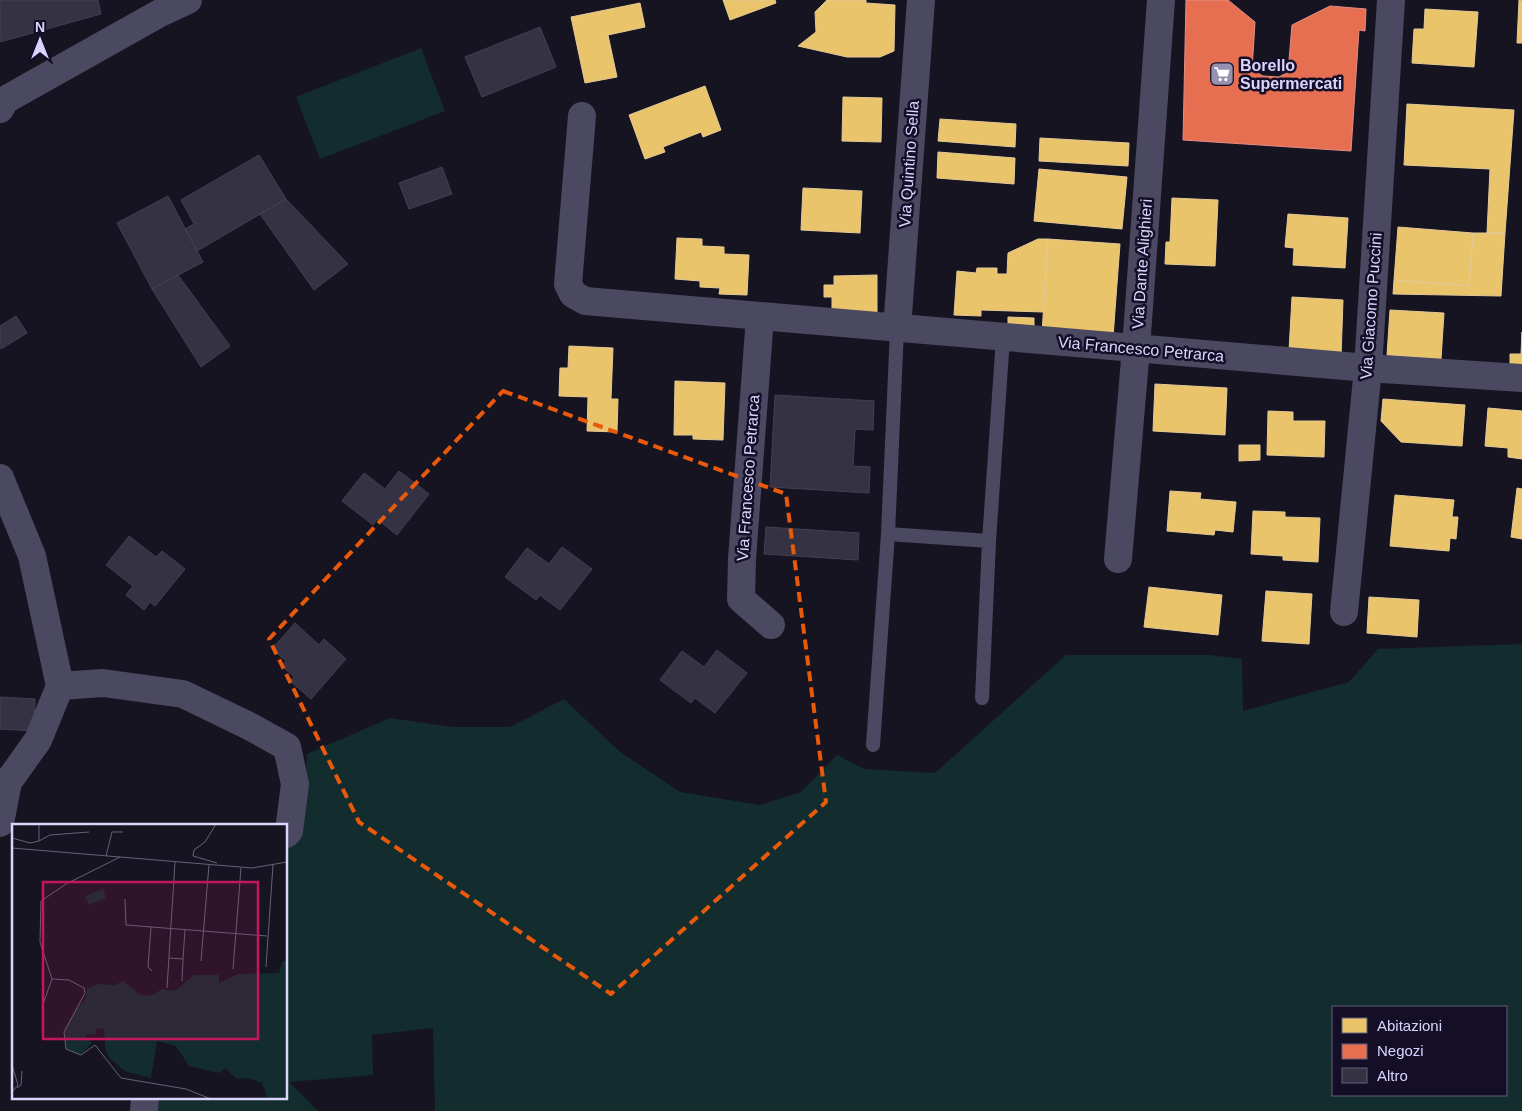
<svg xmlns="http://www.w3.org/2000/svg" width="1522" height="1111" viewBox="0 0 1522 1111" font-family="Helvetica,sans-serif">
<rect width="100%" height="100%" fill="#171421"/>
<path fill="#132c2e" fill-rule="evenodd" d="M 421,48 L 445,111 L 320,159 L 296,97 Z
M 1522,644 L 1522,1111 L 435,1111 L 433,1028 L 372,1035 L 373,1075 L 289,1082 L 318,1111 L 149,1111 L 149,1097 L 286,1097 L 286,843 L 305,801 L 307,754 L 390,718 L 452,727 L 510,727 L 564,699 L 619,751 L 680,792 L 760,805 L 801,792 L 837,755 L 864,769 L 935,773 L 1066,655 L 1209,655 L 1242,659 L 1243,711 L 1349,682 L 1378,649 ZM 1333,1007 L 1506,1007 L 1506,1095 L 1333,1095 Z"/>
<path fill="#e9c46a" stroke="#e4c997" d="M 723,0 L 775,0 L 776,3 L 730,20 Z
M 827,0 L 866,0 L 866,3 L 895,5 L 894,51 L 880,57 L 847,57 L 798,46 L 816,32 L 815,12 Z
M 1519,0 L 1522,1 L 1522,43 L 1517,43 Z
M 640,3 L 645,27 L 608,35 L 617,77 L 585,83 L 571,17 Z
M 1425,9 L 1478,12 L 1474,67 L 1412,63 L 1414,29 L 1424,29 Z
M 705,86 L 721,130 L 703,137 L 701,132 L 663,147 L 665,152 L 645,159 L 629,115 Z
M 843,97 L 882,98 L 881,142 L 842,141 Z
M 1407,104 L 1514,110 L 1505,233 L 1487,233 L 1490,169 L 1404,165 Z
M 940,119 L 1016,124 L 1015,147 L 938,141 Z
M 1040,138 L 1129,143 L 1128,166 L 1039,161 Z
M 938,152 L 1015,158 L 1014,184 L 937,178 Z
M 1039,169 L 1127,177 L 1122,229 L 1034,221 Z
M 803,188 L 862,191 L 860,233 L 801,230 Z
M 1172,198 L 1218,200 L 1215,266 L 1165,264 L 1166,242 L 1170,242 Z
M 1288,214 L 1348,218 L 1345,268 L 1293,265 L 1294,248 L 1285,247 Z
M 1398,227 L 1473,233 L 1469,286 L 1394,280 Z
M 1473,233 L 1505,233 L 1501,296 L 1393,294 L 1394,280 L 1469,286 Z
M 677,238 L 702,239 L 702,246 L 724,247 L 724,254 L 749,255 L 747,295 L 719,294 L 720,288 L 700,287 L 700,281 L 675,279 Z
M 1038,239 L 1048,239 L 1043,312 L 981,310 L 981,316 L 954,315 L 957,271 L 976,273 L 977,268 L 997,268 L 997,274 L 1007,274 L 1008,253 Z
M 1048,239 L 1120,244 L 1113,337 L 1042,333 Z
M 877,275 L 877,314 L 850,314 L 850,310 L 832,310 L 832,297 L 824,297 L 824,285 L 834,285 L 834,276 Z
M 1292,297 L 1343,300 L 1341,357 L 1289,351 Z
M 1390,310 L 1444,313 L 1441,359 L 1387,355 Z
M 1008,317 L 1034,318 L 1034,331 L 1008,330 Z
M 1522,332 L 1522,365 L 1510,364 L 1510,354 L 1521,354 Z
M 569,346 L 613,348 L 611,399 L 618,399 L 617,432 L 587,431 L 588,397 L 559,396 L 560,368 L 568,368 Z
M 675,381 L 725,383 L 723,440 L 693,439 L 693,435 L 674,435 Z
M 1155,384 L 1227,388 L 1225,435 L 1153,431 Z
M 1383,399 L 1465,405 L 1462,446 L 1401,442 L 1381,421 Z
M 1488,408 L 1522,411 L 1522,459 L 1508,457 L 1508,448 L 1485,446 Z
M 1268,411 L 1293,412 L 1293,421 L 1325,421 L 1324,457 L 1267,455 Z
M 1239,445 L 1260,445 L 1260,460 L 1239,461 Z
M 1517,488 L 1522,489 L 1522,539 L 1511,537 Z
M 1170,491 L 1201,493 L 1200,499 L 1236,502 L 1233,532 L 1215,530 L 1214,535 L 1167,531 Z
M 1395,495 L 1454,500 L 1452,517 L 1458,517 L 1456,539 L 1450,538 L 1449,551 L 1390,546 Z
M 1253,511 L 1285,512 L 1285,517 L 1320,518 L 1318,562 L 1283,560 L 1283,556 L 1251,554 Z
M 1149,587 L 1222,595 L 1218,635 L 1144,627 Z
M 1266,591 L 1312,594 L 1309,644 L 1262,641 Z
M 1369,597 L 1419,600 L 1417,637 L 1367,633 Z"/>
<path fill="#e76f51" stroke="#e38d85" d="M 1186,0 L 1228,0 L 1255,22 L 1252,70 L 1263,76 L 1279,77 L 1288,72 L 1292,25 L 1330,6 L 1366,9 L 1365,31 L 1359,30 L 1351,151 L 1183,140 Z"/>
<path fill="#353243" stroke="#433f54" d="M 0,0 L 98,0 L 101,14 L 0,42 Z
M 540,27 L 556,67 L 482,97 L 465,57 Z
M 259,155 L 286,199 L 197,251 L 185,229 L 194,224 L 181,200 Z
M 442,167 L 452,194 L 409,209 L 399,183 Z
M 168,196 L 203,262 L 152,289 L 117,223 Z
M 286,199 L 348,264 L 314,290 L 260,214 Z
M 178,275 L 230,346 L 201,367 L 152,289 Z
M 16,316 L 27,333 L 1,349 L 0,326 Z
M 775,395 L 874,401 L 873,430 L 855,429 L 853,466 L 870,467 L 869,493 L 770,487 Z
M 399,471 L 429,494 L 397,535 L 377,519 L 373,525 L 342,501 L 364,473 L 385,489 Z
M 766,527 L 859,533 L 858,560 L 764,554 Z
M 129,536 L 156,557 L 162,551 L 185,569 L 155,606 L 150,602 L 144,610 L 126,595 L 133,586 L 106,565 Z
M 562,547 L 592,569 L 560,610 L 540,595 L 536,600 L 505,577 L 527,548 L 549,564 Z
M 295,623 L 319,645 L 324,639 L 346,659 L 311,699 L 290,681 L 294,677 L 282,666 L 286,661 L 272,649 Z
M 717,650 L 747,673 L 715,713 L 695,698 L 691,703 L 660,680 L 682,651 L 704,667 Z
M 0,697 L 35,699 L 34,731 L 0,729 Z"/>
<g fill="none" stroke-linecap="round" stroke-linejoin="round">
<path stroke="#4b4962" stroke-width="14" d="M 888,534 L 989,541 L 982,698
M 989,541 L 1003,338
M 873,745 L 888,534 L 897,329"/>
<path stroke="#4b4962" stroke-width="28" d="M 0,109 L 5,100 L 160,13 L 188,0
M 582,116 L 568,284 L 573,294 L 585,301 L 1368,368 L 1522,378
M 760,317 L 742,559 L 741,599 L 771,625
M 897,329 L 921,0
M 0,478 L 32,556 L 60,686 L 103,683 L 183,694 L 251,727 L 287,747 L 295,784 L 289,831 L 286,834
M 1118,559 L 1136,348 L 1161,0
M 1344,612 L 1368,368 L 1391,0
M 0,823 L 8,782 L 38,740 L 60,686
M 144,1111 L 145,1097"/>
</g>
<path fill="none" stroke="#e8590c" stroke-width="4" stroke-dasharray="10 6" stroke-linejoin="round" d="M 503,391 L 786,494 L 826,802 L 611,994 L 359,822 L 269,639 Z"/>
<defs>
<g id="supermarket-square" transform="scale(1.25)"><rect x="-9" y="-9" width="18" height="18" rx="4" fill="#9691b1" stroke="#140f26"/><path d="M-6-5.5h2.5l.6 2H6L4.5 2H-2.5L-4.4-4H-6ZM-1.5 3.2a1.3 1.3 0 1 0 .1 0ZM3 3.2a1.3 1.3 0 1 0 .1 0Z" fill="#fff"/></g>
</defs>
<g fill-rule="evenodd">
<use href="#supermarket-square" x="1222" y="74"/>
</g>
<g text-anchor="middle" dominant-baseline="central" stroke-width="5" stroke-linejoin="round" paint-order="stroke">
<g font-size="16" font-weight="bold" fill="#dad4ff" stroke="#140f26" text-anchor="start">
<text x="1240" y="65">Borello<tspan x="1240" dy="18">Supermercati</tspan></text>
</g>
<g font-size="16" fill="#dad4ff" stroke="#140f26">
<text transform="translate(909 164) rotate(-86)">Via Quintino Sella</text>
<text transform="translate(1142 264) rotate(-86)">Via Dante Alighieri</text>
<text transform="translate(1371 306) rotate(-86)">Via Giacomo Puccini</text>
<text transform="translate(1141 349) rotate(5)">Via Francesco Petrarca</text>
<text transform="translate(748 478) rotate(-86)">Via Francesco Petrarca</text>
</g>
</g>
<g transform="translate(12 824)">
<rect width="275" height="275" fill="#171421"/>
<path d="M 91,65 L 94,74 L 77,81 L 73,72 ZM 275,136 L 275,275 L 256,275 L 250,259 L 236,254 L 225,255 L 213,244 L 207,249 L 177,242 L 164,222 L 145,217 L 139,254 L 113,247 L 97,234 L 93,224 L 92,204 L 84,205 L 84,210 L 73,211 L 80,219 L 68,231 L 54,225 L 52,208 L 64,185 L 73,176 L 75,165 L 86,160 L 103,161 L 111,157 L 127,170 L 139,172 L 150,165 L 163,167 L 182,151 L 207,151 L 207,159 L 226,150 L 267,149 L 270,138 Z" fill="#132c2e"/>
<path fill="none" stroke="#65617a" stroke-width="1" d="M 204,0 L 193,18 L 182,26 L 181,32 L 205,39M 0,14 L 18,19 L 27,17 L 27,0M 27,17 L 38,11 L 77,8M 0,24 L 240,44 L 275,38M 94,32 L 100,8 L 111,8M 108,33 L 54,60 L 29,77 L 28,118 L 40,155 L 57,156 L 72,164 L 73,169 L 52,208 L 54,225 L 69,231 L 83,221 L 109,254 L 174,265 L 199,275M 113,75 L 114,101 L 255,112M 139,103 L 136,143 L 140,147M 157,134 L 171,135 L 170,157M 171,135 L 173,106M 189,137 L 197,41M 254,143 L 261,41M 221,145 L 229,44M 155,164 L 163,38M 30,183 L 40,155M 0,241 L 6,261 L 0,268M 5,264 L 9,261 L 10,247"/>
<path fill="#c2185b" fill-opacity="0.15" stroke="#c2185b" stroke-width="2.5" d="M 31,58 L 246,58 L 246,215 L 31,215 Z"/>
<rect width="275" height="275" fill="none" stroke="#dad4ff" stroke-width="2.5"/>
</g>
<rect x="1332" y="1006" width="175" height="90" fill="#140f26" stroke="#635e7d"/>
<rect x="1342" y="1018" width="25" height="15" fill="#e9c46a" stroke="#635e7d"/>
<text x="1377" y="1031" font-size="15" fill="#dad4ff">Abitazioni</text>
<rect x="1342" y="1044" width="25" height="15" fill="#e76f51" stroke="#635e7d"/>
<text x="1377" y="1056" font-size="15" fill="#dad4ff">Negozi</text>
<rect x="1342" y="1068" width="25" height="15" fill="#353243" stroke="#635e7d"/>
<text x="1377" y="1081" font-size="15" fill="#dad4ff">Altro</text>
<g transform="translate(40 40)" stroke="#140f26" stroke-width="4" paint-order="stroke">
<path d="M0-4L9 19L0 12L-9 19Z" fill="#dad4ff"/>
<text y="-8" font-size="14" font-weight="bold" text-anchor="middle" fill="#dad4ff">N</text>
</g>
</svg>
